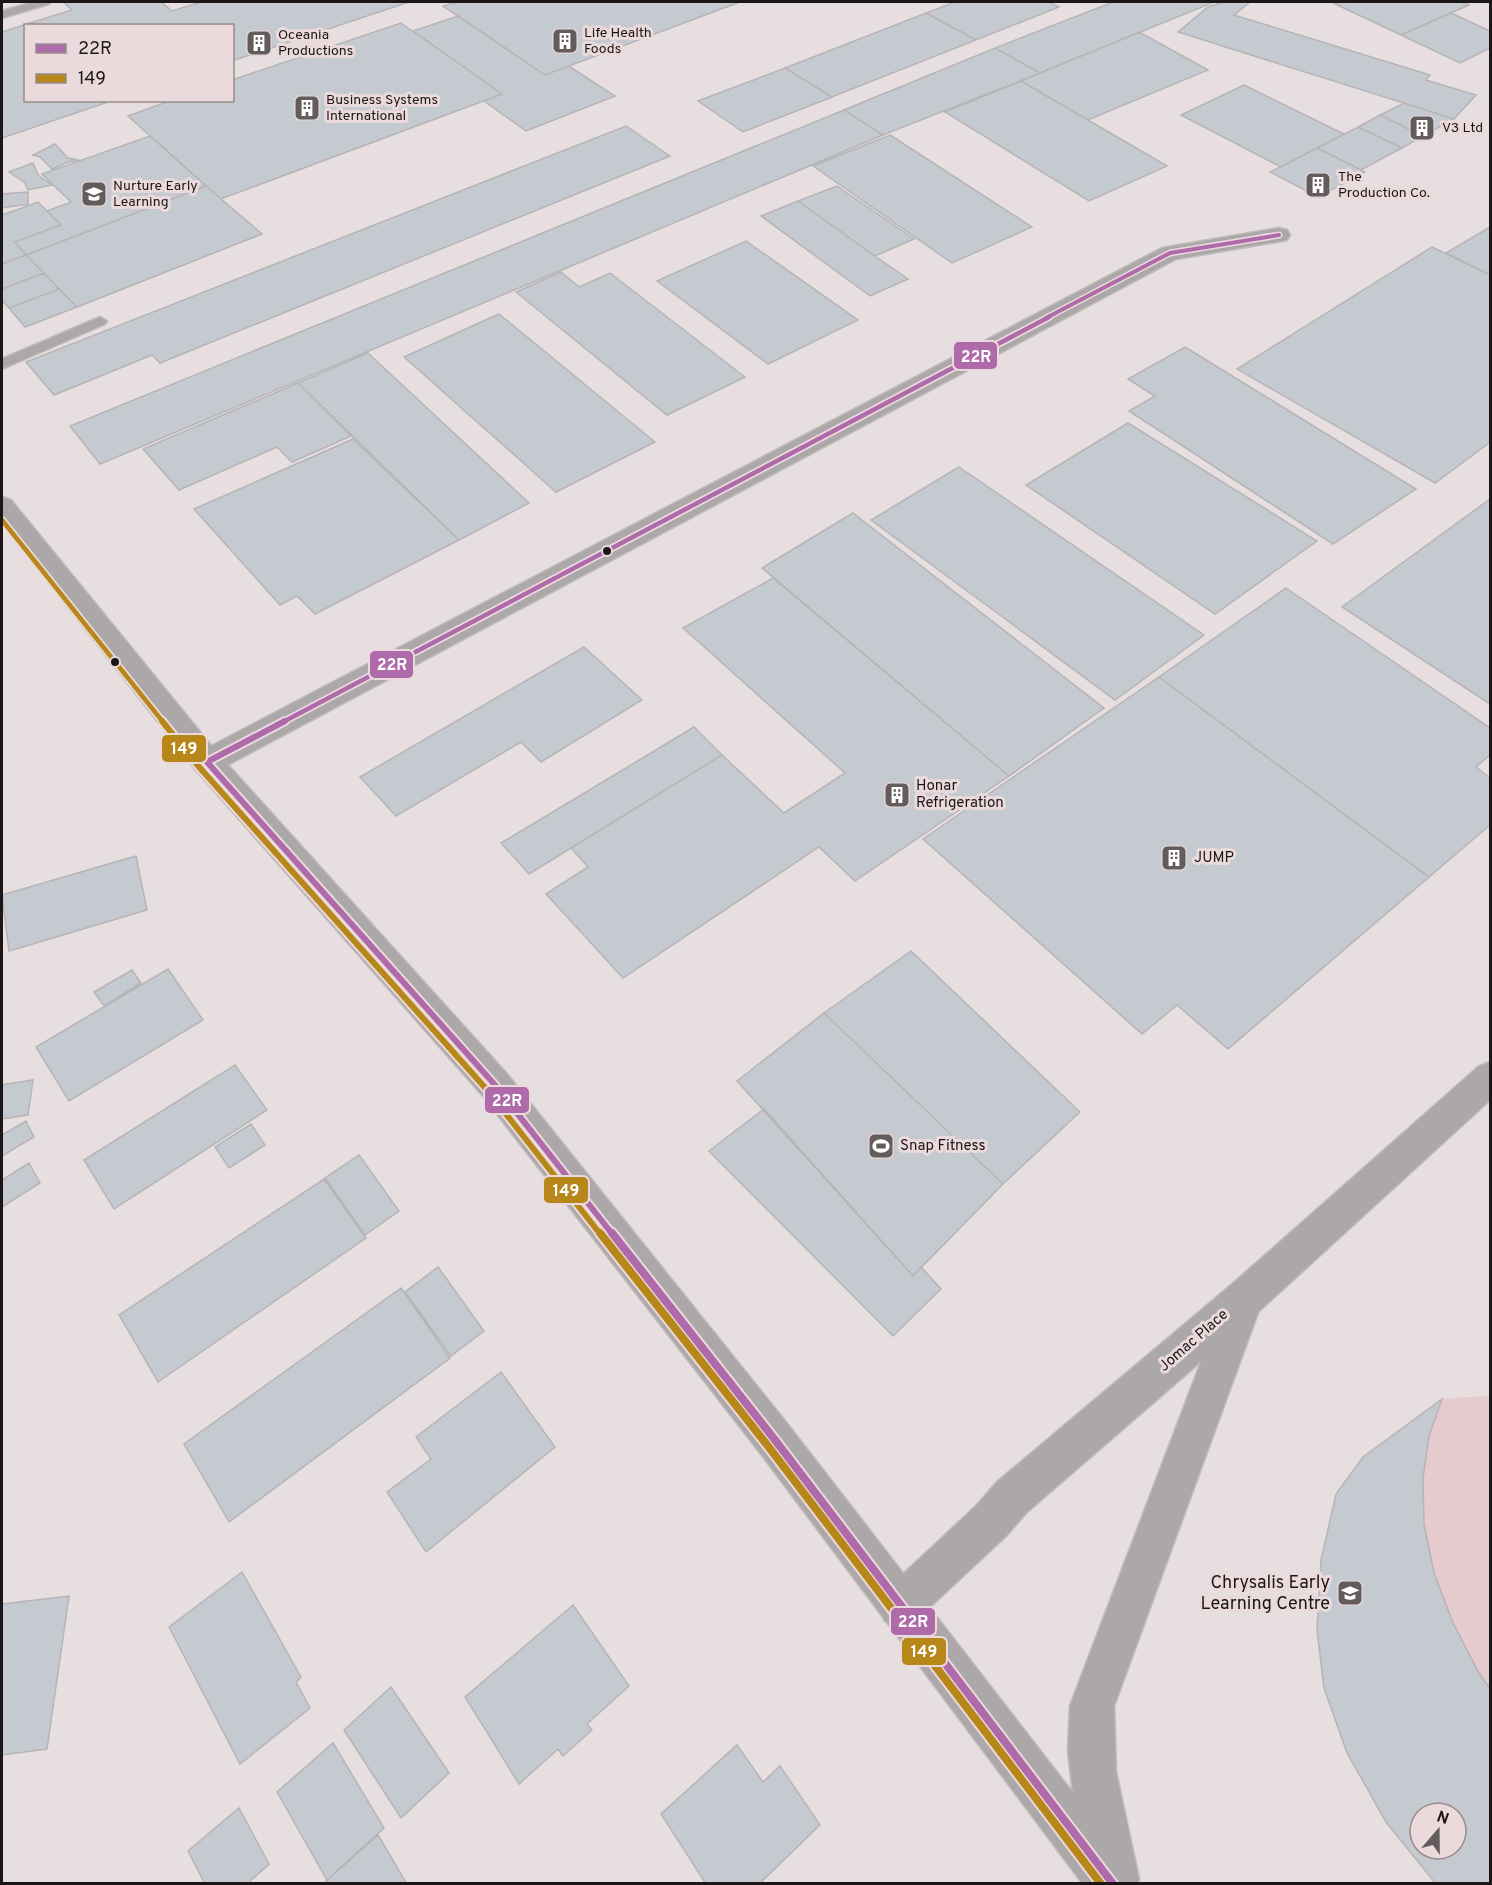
<svg xmlns="http://www.w3.org/2000/svg" width="1492" height="1885" viewBox="0 0 1492 1885" font-family="Overpass,sans-serif">
<rect width="100%" height="100%" fill="#e7dedf"/>
<path fill="#e5cace" d="M 1485,1396 L 1490,1396 L 1490,1689 C 1448,1629 1420,1553 1423,1479 C 1423,1451 1433,1425 1442,1399 Z"/>
<path fill="#c5c9d0" stroke="#b6b4b7" stroke-width="1.5" fill-rule="evenodd" d="M 63,2 L 161,2 L 172,11 L 201,2 L 409,2 L 232,61 L 232,26 L 37,26 L 33,22 L 72,10 Z
M 457,2 L 740,2 L 545,75 L 443,6 Z
M 955,2 L 1049,2 L 1059,7 L 976,40 L 926,13 Z
M 1113,2 L 1214,2 L 1040,73 L 995,48 Z
M 1224,2 L 1250,2 L 1234,15 L 1430,75 L 1426,80 L 1476,95 L 1454,119 L 1178,32 L 1208,7 Z
M 1331,2 L 1462,2 L 1469,5 L 1401,35 Z
M 926,13 L 976,40 L 832,97 L 785,68 Z
M 1451,13 L 1490,31 L 1490,48 L 1460,63 L 1401,35 Z
M 458,16 L 545,75 L 569,66 L 615,96 L 526,131 L 484,101 L 502,94 L 413,31 Z
M 33,22 L 37,26 L 26,26 L 26,100 L 114,100 L 2,138 L 2,32 Z
M 401,23 L 502,94 L 221,199 L 128,116 L 172,100 L 232,100 L 232,80 Z
M 1139,32 L 1208,70 L 1088,120 L 1021,81 Z
M 995,48 L 1040,73 L 883,135 L 844,110 Z
M 785,68 L 832,97 L 743,132 L 698,101 Z
M 1021,81 L 1088,120 L 1167,166 L 1089,201 L 945,112 Z
M 1244,85 L 1344,134 L 1281,167 L 1181,115 Z
M 1404,103 L 1454,119 L 1423,136 L 1380,115 Z
M 844,110 L 883,135 L 100,464 L 70,426 Z
M 1380,115 L 1423,136 L 1402,148 L 1358,127 Z
M 626,126 L 670,156 L 160,363 L 152,355 L 54,395 L 26,362 Z
M 1358,127 L 1402,148 L 1361,170 L 1317,148 Z
M 890,135 L 1032,227 L 952,263 L 813,166 Z
M 150,136 L 206,186 L 26,255 L 15,242 L 61,225 L 47,211 L 71,202 L 42,174 Z
M 55,144 L 68,158 L 79,160 L 68,162 L 52,169 L 40,157 L 33,155 Z
M 1317,148 L 1365,172 L 1318,197 L 1270,172 Z
M 33,163 L 38,175 L 52,185 L 28,190 L 25,183 L 9,172 Z
M 206,186 L 262,234 L 77,307 L 26,255 Z
M 837,186 L 914,239 L 875,256 L 798,201 Z
M 28,192 L 28,204 L 2,208 L 2,194 Z
M 798,201 L 875,256 L 908,279 L 870,296 L 761,216 Z
M 38,202 L 61,225 L 15,242 L 26,255 L 2,264 L 2,215 Z
M 1490,227 L 1490,275 L 1446,253 Z
M 746,241 L 858,320 L 768,364 L 657,281 Z
M 1432,247 L 1490,275 L 1490,442 L 1435,483 L 1237,369 Z
M 26,255 L 44,273 L 2,289 L 2,264 Z
M 561,272 L 579,287 L 610,273 L 745,377 L 667,415 L 516,292 Z
M 44,273 L 59,289 L 9,308 L 2,300 L 2,289 Z
M 59,289 L 77,307 L 25,327 L 9,308 Z
M 499,314 L 532,341 L 655,442 L 556,492 L 404,357 Z
M 1185,347 L 1416,489 L 1333,544 L 1129,411 L 1155,396 L 1128,379 Z
M 368,353 L 529,503 L 459,540 L 298,383 Z
M 298,383 L 351,436 L 292,462 L 277,447 L 179,490 L 143,449 Z
M 1128,423 L 1317,541 L 1215,614 L 1026,485 Z
M 353,439 L 459,540 L 315,614 L 297,596 L 280,605 L 194,509 Z
M 959,467 L 1204,635 L 1115,700 L 871,520 Z
M 1490,499 L 1490,704 L 1342,607 Z
M 853,513 L 1104,708 L 1009,776 L 762,568 Z
M 773,578 L 1009,776 L 855,881 L 819,847 L 623,978 L 546,894 L 588,867 L 571,848 L 722,755 L 784,813 L 845,773 L 683,628 Z
M 1286,588 L 1490,728 L 1490,755 L 1476,767 L 1490,778 L 1490,825 L 1429,877 L 1159,677 Z
M 584,647 L 642,700 L 541,762 L 521,742 L 396,816 L 360,777 Z
M 1159,677 L 1429,877 L 1228,1049 L 1177,1005 L 1142,1034 L 923,839 Z
M 694,727 L 722,755 L 529,874 L 501,843 Z
M 136,856 L 147,910 L 9,951 L 2,895 Z
M 911,951 L 1080,1112 L 1003,1184 L 824,1013 Z
M 168,969 L 203,1020 L 69,1101 L 36,1047 Z
M 132,970 L 141,983 L 104,1006 L 94,992 Z
M 824,1013 L 1003,1184 L 913,1276 L 737,1081 Z
M 235,1065 L 267,1110 L 114,1209 L 84,1160 Z
M 33,1080 L 28,1115 L 2,1119 L 2,1085 Z
M 764,1109 L 913,1276 L 921,1267 L 941,1289 L 893,1336 L 709,1151 Z
M 26,1121 L 34,1137 L 2,1156 L 2,1135 Z
M 251,1124 L 265,1145 L 229,1168 L 215,1147 Z
M 359,1155 L 399,1211 L 365,1235 L 325,1178 Z
M 29,1163 L 40,1183 L 2,1207 L 2,1180 Z
M 324,1179 L 366,1238 L 158,1382 L 119,1315 Z
M 438,1267 L 484,1331 L 451,1356 L 405,1292 Z
M 401,1288 L 450,1358 L 229,1522 L 184,1444 Z
M 501,1372 L 555,1447 L 426,1552 L 387,1492 L 431,1459 L 416,1437 Z
M 1442,1399 L 1429,1436 L 1423,1478 L 1424,1524 L 1434,1573 L 1453,1623 L 1479,1673 L 1490,1689 L 1490,1884 L 1436,1884 L 1386,1822 L 1347,1753 L 1324,1688 L 1317,1630 L 1321,1560 L 1336,1494 L 1363,1457 ZM 1420,1813 L 1456,1813 L 1456,1849 L 1420,1849 Z
M 242,1572 L 301,1677 L 296,1682 L 310,1708 L 240,1764 L 169,1627 Z
M 69,1596 L 47,1749 L 2,1755 L 2,1604 Z
M 573,1605 L 629,1686 L 587,1724 L 592,1730 L 563,1756 L 558,1749 L 519,1784 L 465,1697 Z
M 391,1687 L 449,1773 L 401,1818 L 344,1730 Z
M 333,1743 L 384,1828 L 327,1880 L 277,1792 Z
M 737,1745 L 763,1782 L 780,1766 L 820,1825 L 759,1884 L 706,1884 L 661,1814 Z
M 239,1808 L 269,1864 L 247,1884 L 205,1884 L 188,1851 Z
M 378,1835 L 407,1884 L 328,1884 L 326,1881 Z"/>
<g fill="none" stroke-linecap="round" stroke-linejoin="round">
<g stroke="#c2bbbc" stroke-width="3">
<path id="lane" d="M 34,2 L 51,2 L 49,4 L 2,18 L 2,11 Z
M 100,317 L 107,321 L 105,324 L 2,369 L 2,359 Z"/>
</g>
<g stroke="#c2bbbc" stroke-width="3">
<path id="street" d="M 1279,228 L 1287,230 L 1290,235 L 1287,240 L 1176,259 L 218,770 L 207,774 L 196,770 L 192,762 L 196,754 L 1162,248 Z
M 1490,1062 L 1490,1100 L 1258,1312 L 1027,1512 L 1006,1536 L 915,1621 L 900,1628 L 885,1621 L 878,1606 L 885,1591 L 976,1506 L 997,1482 L 1230,1286 L 1478,1067 Z"/>
</g>
<g stroke="#c2bbbc" stroke-width="3">
<path id="secondary" d="M 2,497 L 11,500 L 218,754 L 507,1074 L 789,1426 L 1073,1793 L 1068,1751 L 1070,1706 L 1230,1286 L 1244,1280 L 1258,1286 L 1263,1299 L 1114,1706 L 1116,1772 L 1139,1879 L 1137,1884 L 1083,1884 L 761,1454 L 483,1096 L 196,770 L 2,523 Z"/>
</g>
<use href="#lane" fill="#aca8a9" fill-rule="evenodd"/>
<use href="#street" fill="#aca8a9" fill-rule="evenodd"/>
<use href="#secondary" fill="#aca7a8" fill-rule="evenodd"/>
<g stroke="#ebdadc" stroke-width="7">
<path id="bus-1-far3" d="M 1046,318 L 1170,253 L 1279,235"/>
</g>
<g stroke="#ebdadc" stroke-width="8">
<path id="bus-1-far2" d="M 283,722 L 1049,317"/>
</g>
<g stroke="#ebdadc" stroke-width="10">
<path id="bus-1-far1" d="M 285,721 L 207,762 L 495,1085 L 613,1235"/>
</g>
<g stroke="#ebdadc" stroke-width="12">
<path id="bus-1" d="M 612,1233 L 775,1440 L 1113,1884"/>
</g>
<g stroke="#ebdadc" stroke-width="8">
<path id="bus-2-far2" d="M 2,520 L 163,722"/>
</g>
<g stroke="#ebdadc" stroke-width="10">
<path id="bus-2-far1" d="M 162,721 L 200,768 L 488,1091 L 601,1235"/>
</g>
<g stroke="#ebdadc" stroke-width="12">
<path id="bus-2" d="M 600,1233 L 768,1446 L 1101,1884"/>
</g>
<use href="#bus-1-far3" stroke="#af6aa9" stroke-width="4"/>
<use href="#bus-1-far2" stroke="#af6aa9" stroke-width="4.5"/>
<use href="#bus-1-far1" stroke="#af6aa9" stroke-width="6"/>
<use href="#bus-1" stroke="#af6aa9" stroke-width="8"/>
<use href="#bus-2-far2" stroke="#b7871a" stroke-width="4.5"/>
<use href="#bus-2-far1" stroke="#b7871a" stroke-width="6"/>
<use href="#bus-2" stroke="#b7871a" stroke-width="8"/>
</g>
<defs>
<g id="building-square" transform="scale(1.35)"><rect x="-9" y="-9" width="18" height="18" rx="4" fill="#635c5d" stroke="#ebdadc"/><path d="M-4-6H4V6H1V3H-1V6H-4ZM-2.5-4.3h1.7v1.8h-1.7ZM.8-4.3h1.7v1.8H.8ZM-2.5-1h1.7V.8h-1.7ZM.8-1h1.7V.8H.8Z" fill="#fff"/></g>
<g id="school-square" transform="scale(1.35)"><rect x="-9" y="-9" width="18" height="18" rx="4" fill="#635c5d" stroke="#ebdadc"/><path d="M0-5L7-2L0 1L-7-2ZM-4 1L0 2.5L4 1V4Q0 6-4 4Z" fill="#fff"/></g>
<g id="stadium-square" transform="scale(1.35)"><rect x="-9" y="-9" width="18" height="18" rx="4" fill="#635c5d" stroke="#ebdadc"/><path d="M0-5a6.5 5 0 1 0 0 10a6.5 5 0 1 0 0-10ZM-3.5-1.8h7v3.6h-7Z" fill="#fff"/></g>
</defs>
<g fill-rule="evenodd">
<use href="#building-square" x="565" y="41"/>
<use href="#building-square" x="259" y="43"/>
<use href="#building-square" x="307" y="108"/>
<use href="#building-square" x="1422" y="128"/>
<use href="#building-square" x="1318" y="185"/>
<use href="#school-square" x="94" y="194"/>
<use href="#building-square" x="897" y="795"/>
<use href="#building-square" x="1174" y="858"/>
<use href="#stadium-square" x="881" y="1146"/>
<use href="#school-square" x="1350" y="1593"/>
</g>
<g fill="#1c1617" stroke="#ebdadc" stroke-width="2">
<circle cx="607" cy="551" r="5"/>
<circle cx="115" cy="662" r="5"/>
</g>
<g text-anchor="middle" dominant-baseline="central" stroke-width="6" stroke-linejoin="round" paint-order="stroke">
<g font-size="14" fill="#1c1617" stroke="#ebdadc" text-anchor="start">
<text x="584" y="33">Life Health<tspan x="584" dy="16">Foods</tspan></text>
<text x="278" y="35">Oceania<tspan x="278" dy="16">Productions</tspan></text>
<text x="326" y="100">Business Systems<tspan x="326" dy="16">International</tspan></text>
<text x="1442" y="128">V3 Ltd</text>
<text x="1338" y="177">The<tspan x="1338" dy="16">Production Co.</tspan></text>
<text x="113" y="186">Nurture Early<tspan x="113" dy="16">Learning</tspan></text>
</g>
<g font-size="15" fill="#1c1617" stroke="#ebdadc" text-anchor="start">
<text x="916" y="786">Honar<tspan x="916" dy="17">Refrigeration</tspan></text>
<text x="1194" y="858">JUMP</text>
<text x="900" y="1146">Snap Fitness</text>
</g>
<g font-size="15" fill="#1c1617" stroke="#ebdadc">
<text transform="translate(1194 1341) rotate(-41)">Jomac Place</text>
</g>
<g font-size="18" fill="#1c1617" stroke="#ebdadc" text-anchor="end">
<text x="1330" y="1583">Chrysalis Early<tspan x="1330" dy="21">Learning Centre</tspan></text>
</g>
</g>
<g stroke="#ebdadc" stroke-width="2">
<rect x="953" y="341" width="45" height="29" rx="6" fill="#af6aa9"/>
<rect x="369" y="650" width="45" height="29" rx="6" fill="#af6aa9"/>
<rect x="161" y="734" width="46" height="29" rx="6" fill="#b7871a"/>
<rect x="484" y="1086" width="46" height="28" rx="6" fill="#af6aa9"/>
<rect x="543" y="1176" width="46" height="28" rx="6" fill="#b7871a"/>
<rect x="890" y="1607" width="46" height="29" rx="6" fill="#af6aa9"/>
<rect x="901" y="1637" width="46" height="29" rx="6" fill="#b7871a"/>
</g>
<g font-size="16" text-anchor="middle" font-weight="bold" fill="#fff">
<text x="976" y="362">22R</text>
<text x="392" y="670">22R</text>
<text x="184" y="754">149</text>
<text x="507" y="1106">22R</text>
<text x="566" y="1196">149</text>
<text x="913" y="1627">22R</text>
<text x="924" y="1657">149</text>
</g>
<rect width="1492" height="1885" fill="none" stroke="#1c1617" stroke-width="6"/>
<rect x="24" y="24" width="210" height="78" fill="#ebdadc" stroke="#988c8d" stroke-width="1.5"/>
<rect x="36" y="44" width="30" height="9" fill="#af6aa9" stroke="#988c8d" stroke-width="1.5"/>
<text x="78" y="54" font-size="18" fill="#1c1617">22R</text>
<rect x="36" y="74" width="30" height="9" fill="#b7871a" stroke="#988c8d" stroke-width="1.5"/>
<text x="78" y="84" font-size="18" fill="#1c1617">149</text>
<g transform="translate(1438 1831) rotate(20)"><circle r="28" fill="#ebdadc" stroke="#988c8d" stroke-width="1.5"/>
<path d="M0-4.5L10 22L0 15L-10 22Z" fill="#635c5d"/>
<text y="-9" font-size="16" font-weight="bold" text-anchor="middle" fill="#1c1617">N</text>
</g>
</svg>
